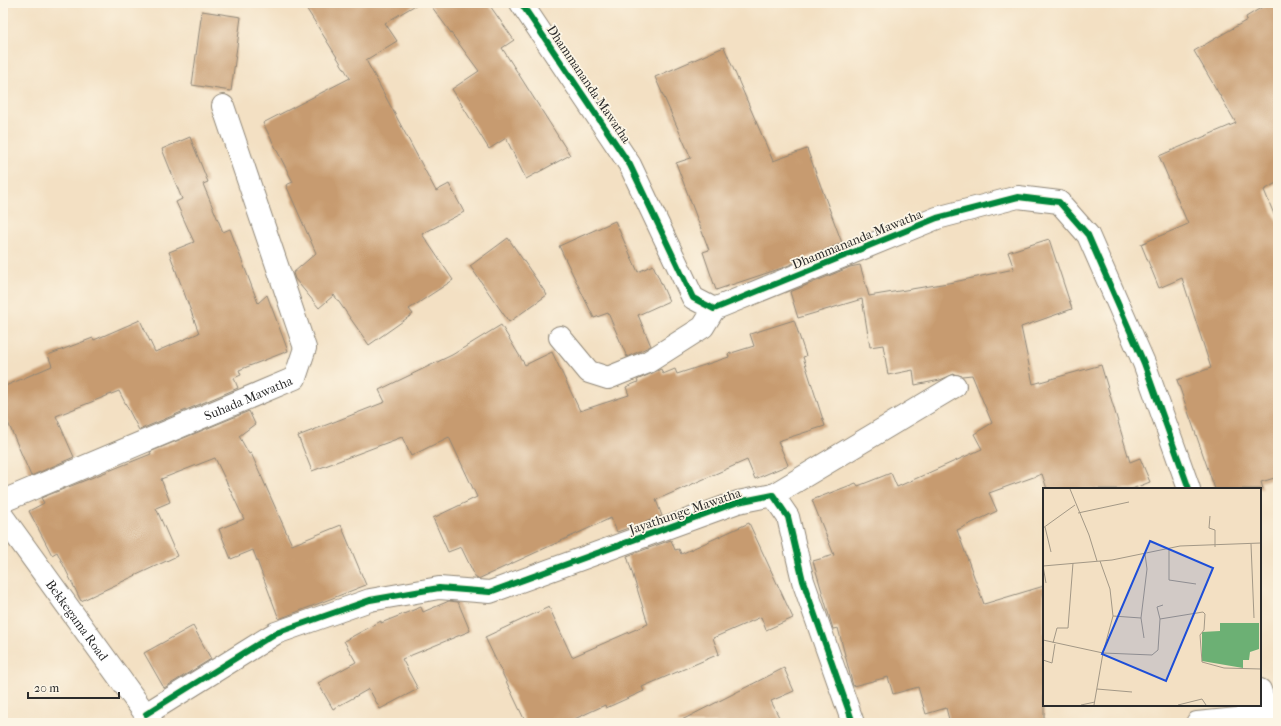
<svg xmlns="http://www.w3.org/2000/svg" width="1281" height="726" viewBox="0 0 1281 726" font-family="'IM FELL French Canon',serif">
<rect width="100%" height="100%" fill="#fcf5e5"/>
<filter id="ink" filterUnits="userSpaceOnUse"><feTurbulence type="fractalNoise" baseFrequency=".025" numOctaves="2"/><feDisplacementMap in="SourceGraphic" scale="8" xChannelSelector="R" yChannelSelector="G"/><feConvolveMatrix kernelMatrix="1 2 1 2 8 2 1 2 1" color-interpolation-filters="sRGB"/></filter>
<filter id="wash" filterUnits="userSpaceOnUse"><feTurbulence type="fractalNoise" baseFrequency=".012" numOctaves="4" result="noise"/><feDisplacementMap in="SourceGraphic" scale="16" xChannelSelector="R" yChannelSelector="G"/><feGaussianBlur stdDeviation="0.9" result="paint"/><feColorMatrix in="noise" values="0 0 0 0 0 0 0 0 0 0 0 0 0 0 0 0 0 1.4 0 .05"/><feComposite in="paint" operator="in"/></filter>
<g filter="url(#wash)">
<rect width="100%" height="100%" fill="#f3e0c3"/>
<g id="blocks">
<path fill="#c79b70" d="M 303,3 L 419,3 L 385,23 L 397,41 L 366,60 L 436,191 L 449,184 L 464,212 L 422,234 L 453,280 L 409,309 L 413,314 L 369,345 L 334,295 L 319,308 L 295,279 L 293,273 L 316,253 L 286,185 L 293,182 L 263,123 L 350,78 Z
M 429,3 L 488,3 L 514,40 L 502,48 L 570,155 L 526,179 L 506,138 L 489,149 L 452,89 L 479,71 Z
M 1269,3 L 1278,3 L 1278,182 L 1264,190 L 1278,224 L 1278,477 L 1261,482 L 1263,489 L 1215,489 L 1177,380 L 1211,368 L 1182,278 L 1159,288 L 1141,244 L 1188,224 L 1159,156 L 1236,123 L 1194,51 L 1247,20 L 1246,17 Z
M 202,11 L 241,17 L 231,91 L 192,85 Z
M 724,47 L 773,161 L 807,149 L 842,243 L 782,268 L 716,290 L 703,252 L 709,250 L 676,163 L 691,158 L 655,77 Z
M 190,137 L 208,182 L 203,184 L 223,232 L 230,229 L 258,303 L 267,295 L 288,351 L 239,370 L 241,375 L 234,378 L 238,388 L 139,430 L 119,391 L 56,416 L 74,457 L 31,476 L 3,411 L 3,387 L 52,366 L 48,355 L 93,338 L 94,340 L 140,320 L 155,352 L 199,333 L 169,252 L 194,242 L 176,202 L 182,199 L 162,149 Z
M 615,221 L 638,272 L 653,265 L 669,301 L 638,315 L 651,346 L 627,357 L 608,313 L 594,318 L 559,246 Z
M 508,238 L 547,295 L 509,322 L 470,266 Z
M 1049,239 L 1072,309 L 1021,327 L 1033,384 L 1101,365 L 1130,462 L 1140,458 L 1150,482 L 1132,489 L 1047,489 L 1042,474 L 989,493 L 997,511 L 957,530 L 984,604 L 1044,586 L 1044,723 L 950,723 L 946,708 L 926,714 L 918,687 L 893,694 L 888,677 L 853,686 L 838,628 L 833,629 L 813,561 L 834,555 L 812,500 L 856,483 L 858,486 L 891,473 L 897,487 L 982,449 L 974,434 L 992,423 L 972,375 L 962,376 L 954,374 L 940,380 L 915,385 L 913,370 L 888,375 L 883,345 L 870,347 L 862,299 L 798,318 L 790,292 L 850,267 L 860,265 L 869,296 L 954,282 L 1014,269 L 1008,252 Z
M 794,320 L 806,356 L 803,357 L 825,426 L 778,441 L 788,465 L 755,479 L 747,460 L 656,500 L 662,516 L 617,532 L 611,518 L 478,579 L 476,578 L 461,547 L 448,552 L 433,518 L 477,497 L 449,437 L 411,456 L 402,437 L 312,471 L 298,436 L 385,402 L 379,390 L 452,355 L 501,325 L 525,365 L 552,352 L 580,411 L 629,395 L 626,387 L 638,382 L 637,380 L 661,369 L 663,374 L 675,369 L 677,374 L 729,357 L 728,354 L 754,346 L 750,334 Z
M 249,411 L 255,424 L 239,436 L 249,454 L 251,453 L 292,545 L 341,525 L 366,585 L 279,619 L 253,550 L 231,559 L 219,529 L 244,519 L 215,458 L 161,479 L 170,502 L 156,508 L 177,556 L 81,601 L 57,552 L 52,555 L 29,511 L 44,503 L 41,498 L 151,454 L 150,452 Z
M 749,523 L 793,618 L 766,630 L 761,617 L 713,638 L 719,654 L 642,687 L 644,691 L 606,708 L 605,705 L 566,723 L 526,723 L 485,637 L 549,607 L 572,657 L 648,624 L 627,556 L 671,540 L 675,550 L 679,549 L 681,554 Z
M 449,601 L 458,602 L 470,631 L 402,659 L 418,689 L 380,709 L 369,689 L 333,709 L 318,683 L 356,662 L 344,641 L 381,621 L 381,623 L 421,607 L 423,612 Z
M 193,626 L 211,659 L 164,688 L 144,653 Z
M 784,668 L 794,691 L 771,701 L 782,723 L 676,723 Z"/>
</g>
</g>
<g filter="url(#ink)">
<use href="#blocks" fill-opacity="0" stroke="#8f8677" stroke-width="1"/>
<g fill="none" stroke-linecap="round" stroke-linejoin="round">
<g stroke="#8f8677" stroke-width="24">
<g id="street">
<path d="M 521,3 L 630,165 L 693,298 L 714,309 L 937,218 L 1018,197 L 1059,202 L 1088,235 L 1144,363 L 1189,489"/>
<path d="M 560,337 L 589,372 L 608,378 L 648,362 L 703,327 L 714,309"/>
<path d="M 773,495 L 955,386"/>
<path id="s1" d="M 3,501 L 295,378 L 305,348 L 223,106"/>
<path id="s2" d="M 3,517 L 152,723"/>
<path d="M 1260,690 L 1271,723"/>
<path d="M 146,714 L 276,633 L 370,600 L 439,588 L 490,592 L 738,502 L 773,495 L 788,517 L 803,581 L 853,723"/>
<path d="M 1197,723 L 1278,715"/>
</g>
</g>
<use href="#street" stroke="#fff" stroke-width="22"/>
<g stroke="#fcf5e5" stroke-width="8">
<path id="cycleway" d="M 521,3 L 630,165 L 693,298 L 714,309 L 937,218 L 1018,197 L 1059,202 L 1088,235 L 1144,363 L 1189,489
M 146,714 L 276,633 L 370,600 L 439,588 L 490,592 L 738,502 L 773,495 L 788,517 L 803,581 L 853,723"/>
</g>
<use href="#cycleway" stroke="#00873e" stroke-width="6"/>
</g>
</g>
<g text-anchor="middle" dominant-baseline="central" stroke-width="3.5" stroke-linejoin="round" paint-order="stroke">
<g font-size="13" fill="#2b2b2b" stroke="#fcf5e5">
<text transform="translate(589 84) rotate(56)">Dhammananda Mawatha</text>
<text transform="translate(857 239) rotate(-22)">Dhammananda Mawatha</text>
<text stroke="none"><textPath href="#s1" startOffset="266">Suhada Mawatha</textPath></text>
<text transform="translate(685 511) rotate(-19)">Jayathunge Mawatha</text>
<text stroke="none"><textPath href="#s2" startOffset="127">Bekkegama Road</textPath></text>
</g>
</g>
<g transform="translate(1043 488)">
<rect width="218" height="218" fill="#f3e0c3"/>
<path d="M 177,135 L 216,135 L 216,161 L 207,164 L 206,172 L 200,172 L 200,180 L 159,173 L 159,144 L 177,143 Z" fill="#6cb074"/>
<path fill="none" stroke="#a39886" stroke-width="1" d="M 27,1 L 46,47 L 54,73M 35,25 L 86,14M 167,28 L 166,40 L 172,42 L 172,59M 2,39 L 8,64M 0,40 L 32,17M 208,56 L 211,130M 126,61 L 126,92 L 153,96M 0,78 L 69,72 L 137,58 L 218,55M 0,78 L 3,95M 70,128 L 98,130 L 104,81 L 102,66M 98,130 L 101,150M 117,131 L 114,119 L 120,117M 0,152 L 60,165 L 109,167 L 115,162 L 117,131 L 160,124 L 162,126 L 161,142 L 157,147 L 159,174 L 181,180 L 218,181M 10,155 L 14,140 L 25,140 L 30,75M 0,172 L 9,175 L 12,156M 54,201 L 89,204M 38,217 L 52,214M 51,217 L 60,165 L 70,128 L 67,101 L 57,73M 135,217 L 159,211 L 163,217"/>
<path fill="#1d4ed8" fill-opacity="0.15" stroke="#1d4ed8" stroke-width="2" d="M 107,53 L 170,80 L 123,193 L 59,166 Z"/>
<rect width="218" height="218" fill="none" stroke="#2b2b2b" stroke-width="2"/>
</g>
<rect width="1281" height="726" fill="none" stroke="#fcf5e5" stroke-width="16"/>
<path d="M28 692v6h91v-6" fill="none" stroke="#2b2b2b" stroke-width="2"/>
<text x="34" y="692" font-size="12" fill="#2b2b2b" stroke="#fcf5e5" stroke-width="3" paint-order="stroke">20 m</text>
</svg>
